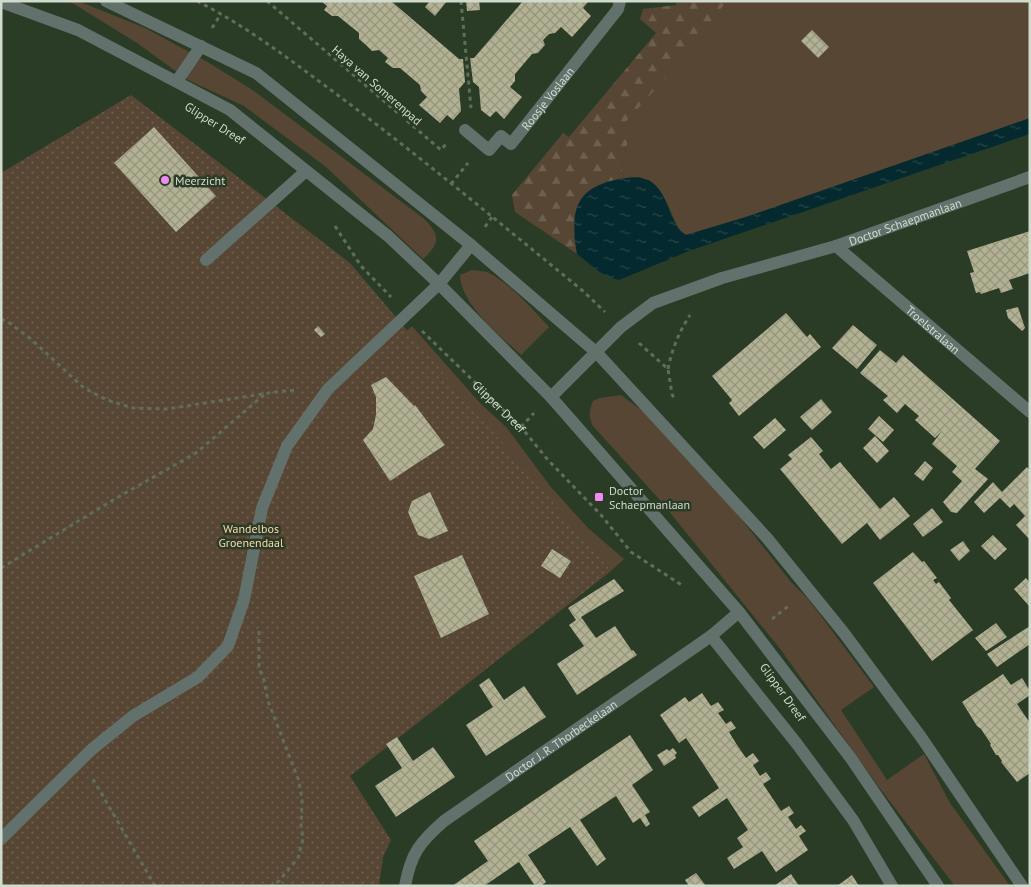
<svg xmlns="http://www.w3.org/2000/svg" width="1031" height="887" viewBox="0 0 1031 887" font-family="'PT Sans',sans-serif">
<defs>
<pattern id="forest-firs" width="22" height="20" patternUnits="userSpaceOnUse" patternTransform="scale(1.25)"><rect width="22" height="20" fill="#574633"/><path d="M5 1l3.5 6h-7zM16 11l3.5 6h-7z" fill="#6e604f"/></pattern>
<pattern id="park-dots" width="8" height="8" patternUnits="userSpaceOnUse" patternTransform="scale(1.25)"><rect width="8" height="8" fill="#574633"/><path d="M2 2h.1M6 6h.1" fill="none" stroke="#6e604f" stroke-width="1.8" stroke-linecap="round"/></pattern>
<pattern id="water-ripples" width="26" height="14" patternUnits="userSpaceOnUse" patternTransform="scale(1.25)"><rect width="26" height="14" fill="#04292e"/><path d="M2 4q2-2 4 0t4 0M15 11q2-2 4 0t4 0" fill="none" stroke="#28474b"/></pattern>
<pattern id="building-cross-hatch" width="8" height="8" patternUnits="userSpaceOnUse" patternTransform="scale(1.25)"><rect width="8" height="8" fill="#b2b193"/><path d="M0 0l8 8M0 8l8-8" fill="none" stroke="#95957e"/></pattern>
</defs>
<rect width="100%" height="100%" fill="#2b3c26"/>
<path fill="#574633" d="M 69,1 L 78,1 L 145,28 L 206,61 L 254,91 L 423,218 C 440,234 441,243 423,259 L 326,167 L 244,106 L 188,80 L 137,43 Z
M 724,1 L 1030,1 L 1030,118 L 746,217 L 686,235 L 680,232 L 666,201 L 640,177 L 624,178 L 621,166 L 628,142 L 617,131 Z
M 472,270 C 477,271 483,271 487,272 C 508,281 534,311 549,327 L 521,355 C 500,335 461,305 460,275 Z
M 412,326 L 479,402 L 507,428 L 550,486 L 588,528 L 624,559 L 611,571 L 594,553 L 375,360 Z
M 621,395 L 644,412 L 727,501 L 791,582 L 809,600 L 874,687 L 841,710 L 887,780 L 924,754 L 950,803 L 1010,886 L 955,886 L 878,786 L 781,650 L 659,499 L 593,426 C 588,416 589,411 593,401 C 602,396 611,397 621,395 Z"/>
<path fill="url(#forest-firs)" d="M 676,1 L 727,1 L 676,67 L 618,130 L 628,142 L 621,166 L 624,178 L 605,182 L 574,236 L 577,254 L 515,212 L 512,195 L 563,133 L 569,137 L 656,33 L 640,19 L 643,9 L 676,5 Z"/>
<path fill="url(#park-dots)" d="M 131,95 L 350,263 L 611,571 L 350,776 L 391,840 L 383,857 L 379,886 L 1,886 L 1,173 Z"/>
<path fill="url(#water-ripples)" d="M 1030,118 L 1030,134 L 689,251 L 619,280 C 602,277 590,264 577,254 C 570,211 574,187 621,179 C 632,177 645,176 654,184 C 669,196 670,226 686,235 L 746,217 Z"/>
<path fill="url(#building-cross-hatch)" d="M 321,1 L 391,1 L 459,59 L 463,59 L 465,82 L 459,89 L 461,111 L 453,120 L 447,115 L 440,123 L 419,105 L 427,97 L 421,91 L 420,85 L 400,68 L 393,68 L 385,62 L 388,58 L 379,50 L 372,51 L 366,45 L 359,39 L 359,33 L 338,16 L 332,16 L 324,10 L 327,6 Z
M 430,1 L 447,1 L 435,16 L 425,7 Z
M 466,1 L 479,1 L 480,10 L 467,11 Z
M 523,1 L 586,1 L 588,2 L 583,8 L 591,16 L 572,37 L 561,27 L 555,33 L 549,34 L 543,40 L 545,45 L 538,53 L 532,54 L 515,74 L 515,81 L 510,87 L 522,97 L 504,119 L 496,111 L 490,117 L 481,110 L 479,87 L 473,82 L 470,58 L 474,58 Z
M 812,30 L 829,47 L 818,58 L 801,41 Z
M 154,127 L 216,196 L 176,232 L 114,163 Z
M 1030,231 L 1030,273 L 1009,280 L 1013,289 L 1001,293 L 999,288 L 981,294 L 980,292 L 976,293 L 970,273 L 974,272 L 967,251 Z
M 1018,307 L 1025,328 L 1022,331 L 1008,318 L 1006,310 Z
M 786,313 L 807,337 L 810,334 L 821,347 L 739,416 L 729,403 L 732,400 L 712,376 Z
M 853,325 L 877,345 L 857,369 L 832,348 Z
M 318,326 L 325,334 L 321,337 L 314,330 Z
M 880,350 L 896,363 L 903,355 L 1000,441 L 975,469 L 988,479 L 957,513 L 951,512 L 943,502 L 962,481 L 952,472 L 957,466 L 932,444 L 942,431 L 935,438 L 915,420 L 919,416 L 905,404 L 897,413 L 883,400 L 888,396 L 860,373 Z
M 386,377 L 414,406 L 415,405 L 445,445 L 390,481 L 363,440 L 373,429 L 376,415 L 376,397 L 371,385 Z
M 821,399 L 832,412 L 812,430 L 800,417 Z
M 879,416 L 894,430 L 883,442 L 868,429 Z
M 775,418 L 786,430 L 764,449 L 753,437 Z
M 875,436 L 889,451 L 877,463 L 863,448 Z
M 811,437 L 823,451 L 819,454 L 831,469 L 840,462 L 880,509 L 894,497 L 910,516 L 880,540 L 867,523 L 842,544 L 780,469 L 792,459 L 788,455 Z
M 925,461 L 933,468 L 923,481 L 914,474 Z
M 1027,467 L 1030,470 L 1029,539 L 1016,525 L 1025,516 L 1014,504 L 1010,508 L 1000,498 L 984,513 L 974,502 L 993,482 L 1002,492 Z
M 430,492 L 448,531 L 429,539 L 418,535 L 408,512 L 412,501 Z
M 932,508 L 943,522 L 923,537 L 913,524 Z
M 993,535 L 1007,549 L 995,560 L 981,546 Z
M 963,541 L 970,551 L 959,561 L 950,550 Z
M 552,549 L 571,561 L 560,578 L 541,566 Z
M 913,552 L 922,562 L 924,561 L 937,578 L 933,580 L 936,584 L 939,582 L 951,598 L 949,600 L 973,630 L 932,661 L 873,583 Z
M 462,555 L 489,614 L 441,638 L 414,576 Z
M 1026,578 L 1030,583 L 1030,607 L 1014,589 Z
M 614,579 L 624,591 L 581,617 L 596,638 L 615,626 L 632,651 L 633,650 L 637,655 L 577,695 L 557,664 L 584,646 L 569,625 L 576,620 L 568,608 Z
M 996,623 L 1007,637 L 986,651 L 975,638 Z
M 1030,626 L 1030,644 L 997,667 L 987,654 Z
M 1003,674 L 1011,685 L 1022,678 L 1030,691 L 1030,695 L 1017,704 L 1030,723 L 1030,773 L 1017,782 L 1001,762 L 1002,761 L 998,755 L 996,755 L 990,745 L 991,744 L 981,729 L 977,726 L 962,702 Z
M 489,678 L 504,700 L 524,686 L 546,717 L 486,756 L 466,725 L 493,707 L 479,685 Z
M 702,693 L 711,706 L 718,702 L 724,710 L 718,713 L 726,724 L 731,721 L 736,728 L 729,732 L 737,745 L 746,758 L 753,753 L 759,761 L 753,765 L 760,776 L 766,772 L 771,779 L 763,784 L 781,811 L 789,806 L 794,813 L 788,817 L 796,829 L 801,825 L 806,831 L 799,836 L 808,850 L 776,872 L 762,851 L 734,869 L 727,858 L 743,847 L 737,838 L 748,830 L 727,798 L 699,817 L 692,807 L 719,788 L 686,738 L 679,743 L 660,715 L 685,697 L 689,702 Z
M 630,735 L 653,770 L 632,785 L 650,812 L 645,815 L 650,824 L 646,827 L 640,818 L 633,823 L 616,796 L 580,820 L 606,859 L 597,866 L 570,827 L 528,855 L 546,882 L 541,886 L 535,886 L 519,862 L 484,886 L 452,886 L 488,861 L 474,841 Z
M 397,737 L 413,761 L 433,747 L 455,777 L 396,817 L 375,786 L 402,768 L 386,744 Z
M 673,748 L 677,753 L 675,755 L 676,758 L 664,766 L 657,755 L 667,749 L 669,751 Z
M 696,873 L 706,886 L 689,886 L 685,880 Z
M 791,874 L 799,886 L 774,886 L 784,879 Z
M 852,875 L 859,886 L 837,886 Z"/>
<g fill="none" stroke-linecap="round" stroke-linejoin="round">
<g stroke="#5f6e5b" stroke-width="3" stroke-dasharray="4 4" stroke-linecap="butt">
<path d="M 197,1 C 248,27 293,62 339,96 C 422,158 502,225 583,291 L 605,312"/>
<path d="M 267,1 L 441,150 L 447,143"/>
<path d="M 461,1 L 471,108"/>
<path d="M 212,28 L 221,14"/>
<path d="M 451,184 L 468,163"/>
<path d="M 335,226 L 361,266 L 391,297"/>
<path d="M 485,227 L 492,217"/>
<path d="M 1,319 L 8,322 L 31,339 L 84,388 L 107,400 L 133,408 L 167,409 L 275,392 L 297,390"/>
<path id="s1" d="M 422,331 L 521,427 L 548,460 L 601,515 L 631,552 L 683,586"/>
<path d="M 639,343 L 668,369 L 672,394 L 675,401"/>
<path d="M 668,369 C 672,349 679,332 690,315"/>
<path d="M 521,427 L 534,413"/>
<path d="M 1,568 L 113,500 L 196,453 L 265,394"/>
<path d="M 772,619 L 791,604"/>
<path d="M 259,631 L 259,668 L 264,680 L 268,701 L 299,781 L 302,800 L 301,826 L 303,839 L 298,858 L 279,881 L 271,886"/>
<path d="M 93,779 L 155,886"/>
</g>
<g stroke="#63716c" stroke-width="12">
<path d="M 106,1 L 256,73 L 471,245 L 597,353 L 767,538 L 844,633 L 921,737 L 1022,886"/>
<path d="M 1,2 L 78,30 L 230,110 L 388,236 L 439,284 L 551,397 L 739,612 L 850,757 L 938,886"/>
<path d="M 177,81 L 201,46"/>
<path id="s2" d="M 465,130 L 489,150 L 501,136 L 511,144 L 618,9 L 620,1"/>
<path id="s3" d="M 836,246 L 1030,412"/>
<path d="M 206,260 L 306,171"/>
<path id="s4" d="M 551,397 L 621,327 L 653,303 L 722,278 L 836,246 L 1030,177"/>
<path d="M 711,636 L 797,744 L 853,820 L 892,886"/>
<path d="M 1,839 L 91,750 L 133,716 L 198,677 L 228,646 L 244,600 L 262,508 L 287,446 L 328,389 L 439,284 L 471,245"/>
<path id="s5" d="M 405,886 C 411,853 420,842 444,821 L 711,636 L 739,612"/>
</g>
</g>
<g fill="#f28af3" stroke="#2b3c26" stroke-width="2">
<circle cx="165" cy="180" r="5"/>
<rect x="594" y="492" width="10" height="10" rx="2.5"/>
</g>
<g text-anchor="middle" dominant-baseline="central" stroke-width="5" stroke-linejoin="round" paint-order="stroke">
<g font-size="12" fill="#d0dacd" stroke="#2b3c26">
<text transform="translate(377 85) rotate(41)">Haya van Somerenpad</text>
<text stroke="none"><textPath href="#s2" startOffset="121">Roosje Voslaan</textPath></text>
<text transform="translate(215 123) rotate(32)">Glipper Dreef</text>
<text stroke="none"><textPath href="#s4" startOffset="404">Doctor Schaepmanlaan</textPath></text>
<text stroke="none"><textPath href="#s3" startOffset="128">Troelstralaan</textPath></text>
<text stroke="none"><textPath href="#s1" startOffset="108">Glipper Dreef</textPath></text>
<text transform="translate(783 692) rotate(54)">Glipper Dreef</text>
<text stroke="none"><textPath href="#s5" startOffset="220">Doctor J. R. Thorbeckelaan</textPath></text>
</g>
<g font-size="12" fill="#d0dacd" stroke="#2b3c26" text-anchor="start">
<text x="175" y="180">Meerzicht</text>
<text x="609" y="490">Doctor<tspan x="609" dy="14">Schaepmanlaan</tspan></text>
</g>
<g font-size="12" fill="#fdd6ab" stroke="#2b3c26">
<text x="251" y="528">Wandelbos<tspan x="251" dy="14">Groenendaal</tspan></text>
</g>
</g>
<rect width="1031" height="887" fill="none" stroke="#d0dacd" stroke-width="5"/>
</svg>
